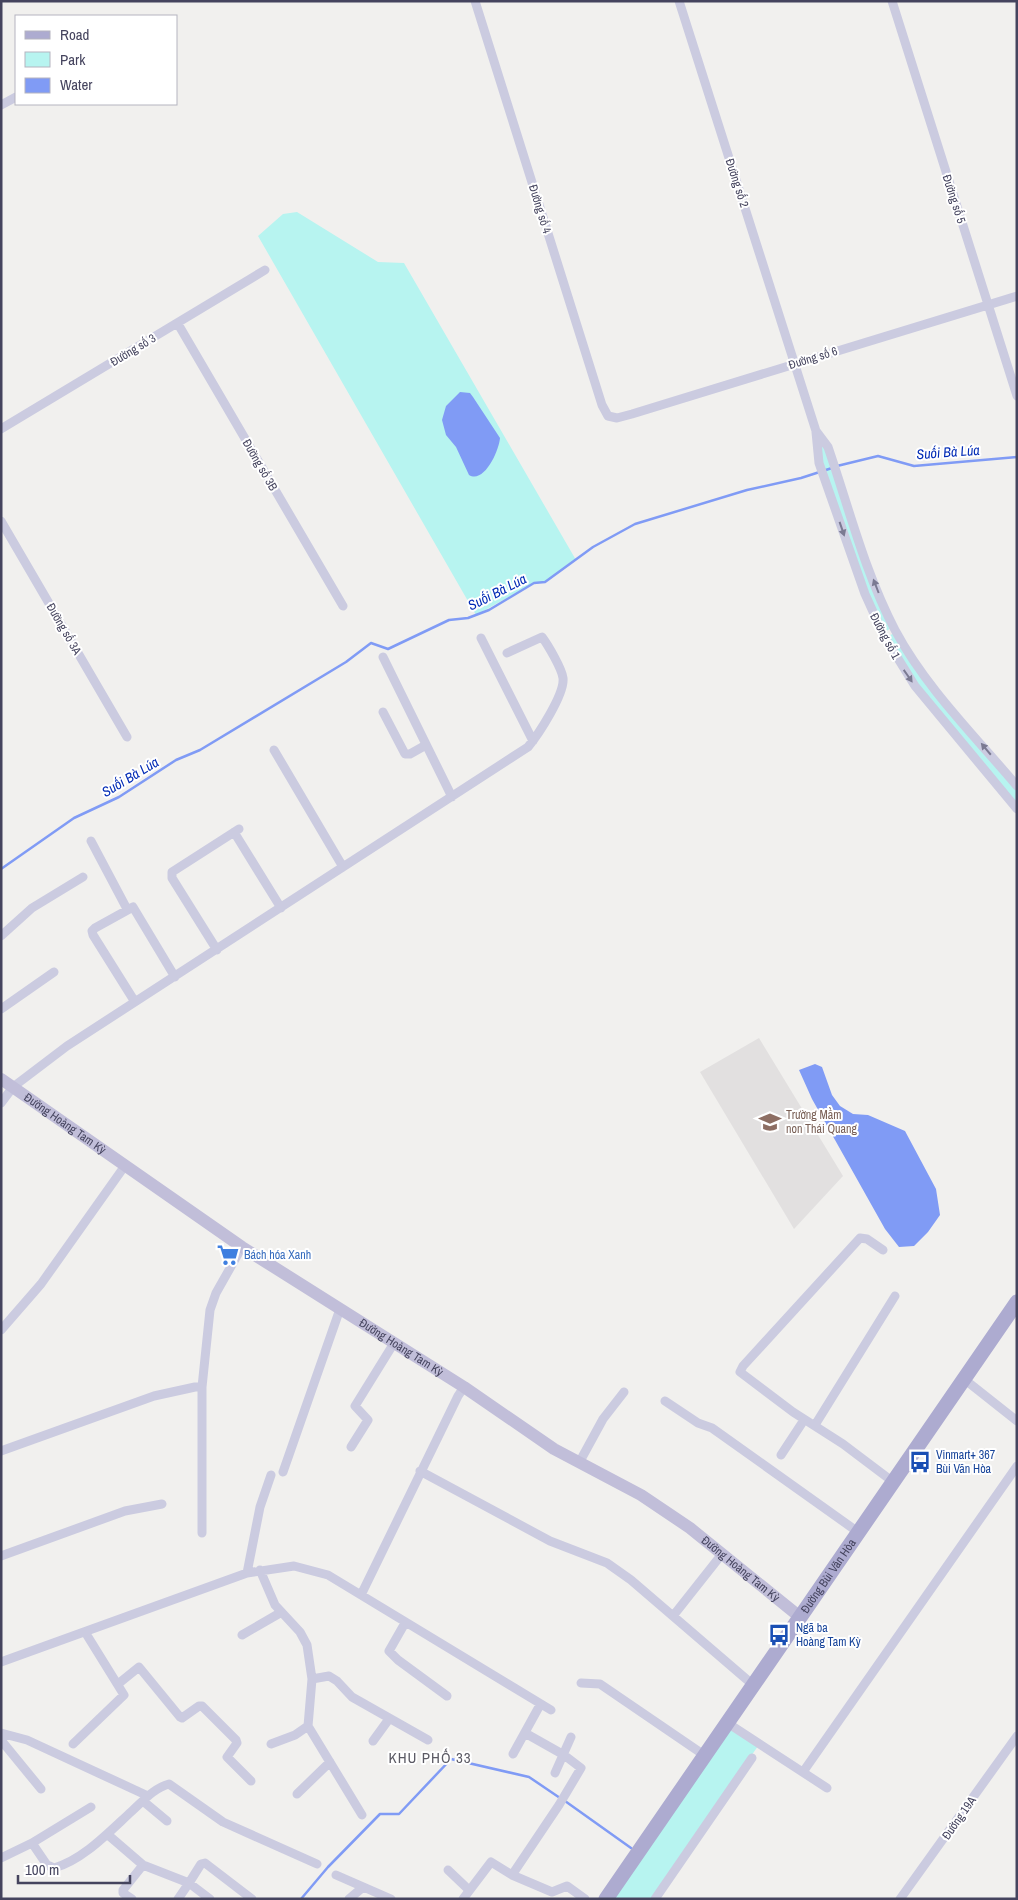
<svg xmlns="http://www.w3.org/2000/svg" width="1018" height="1900" viewBox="0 0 1018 1900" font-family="'Archivo Narrow',sans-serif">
<rect width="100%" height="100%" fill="#f1f0ee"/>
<path fill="#e2e0e0" d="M 759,1038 L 843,1176 L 794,1229 L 700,1072 Z"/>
<path fill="#b7f4f0" d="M 297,212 L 378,262 L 404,263 L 576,560 L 545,582 L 534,583 L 476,615 L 258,236 L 283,214 Z
M 819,440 L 825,448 L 891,628 L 885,632 L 875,610 L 822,462 Z
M 894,633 L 973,737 L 1017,790 L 1017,805 L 917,685 L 887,637 Z
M 729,1726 L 758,1746 L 653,1899 L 611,1899 Z"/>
<path fill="#809bf5" d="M 460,392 L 470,393 L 473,397 L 500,438 C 499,451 484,484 469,475 L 456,447 L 446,435 L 442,420 L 446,406 Z
M 815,1064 L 822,1067 L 832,1095 L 840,1106 L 853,1114 L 868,1115 L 905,1131 L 936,1189 L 940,1215 L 928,1232 L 914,1246 L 899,1247 L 885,1229 L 812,1099 L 799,1070 Z"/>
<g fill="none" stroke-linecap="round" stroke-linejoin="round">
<path stroke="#809bf5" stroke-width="2.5" d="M 837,466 L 878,456 L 914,466 L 1017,457
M 1,869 L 74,818 L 119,797 L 176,760 L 200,750 L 346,662 L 371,643 L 388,649 L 449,620 L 468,618 L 489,610 L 534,583 L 545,582 L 593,547 L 635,524 L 747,490 L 801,478 L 832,468
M 565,1801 L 631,1848
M 301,1899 L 328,1867 L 380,1814 L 399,1814 L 451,1759 L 529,1777 L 560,1798"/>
<path stroke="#cbcbe0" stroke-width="9" d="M 475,1 L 602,405 L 608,416 L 617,418 L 632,414 L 1017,296
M 679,1 L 816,431 L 828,447 C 849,508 865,573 895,630 C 926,688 975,736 1017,786
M 892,1 L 1017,396
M 1,105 L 16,97
M 178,324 L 343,606
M 1,429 L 265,270
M 816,432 L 819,463 L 865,594 L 884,636 L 915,686 L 1017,809
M 1,521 L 127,737
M 481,638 L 533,741
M 383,657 L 452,797
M 383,712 L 405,754 L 410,754 L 426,745
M 274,750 L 343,867
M 234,832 L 281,908
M 91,841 L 127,909
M 1,936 L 32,908 L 83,877
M 217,950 L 172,878 L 172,872 L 239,829
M 135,1002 L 93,935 L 92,931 L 95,928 L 133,907 L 175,977
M 1,1009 L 54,972
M 1,1103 L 13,1087 L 67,1046 L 528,747 C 538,735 565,694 563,678 C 562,669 548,645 542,637 L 507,653
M 883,1250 L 867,1239 L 860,1238 L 743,1366 L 740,1372 L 793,1412 L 843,1444 L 892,1481
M 1,1330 L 41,1284 L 124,1167
M 964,1379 L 1017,1421
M 665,1401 L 698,1423 L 712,1428 L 858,1532
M 815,1425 L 895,1296
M 351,1447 L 368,1420 L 355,1406 L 394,1343
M 1,1451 L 154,1396 L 195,1387 L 202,1387
M 781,1455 L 804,1420
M 579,1463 L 603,1419 L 624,1392
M 420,1471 L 550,1541 L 607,1563 L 631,1580 L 752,1684
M 283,1472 L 340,1309
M 202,1533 L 202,1387 L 210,1310 L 216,1293 L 242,1247
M 1,1556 L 125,1511 L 162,1504
M 260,1570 L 275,1605 L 300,1632 L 307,1645 L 312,1679 L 308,1726 L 362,1815
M 247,1573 L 260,1507 L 271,1475
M 361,1595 L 458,1396 L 464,1387
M 673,1616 L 722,1554
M 405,1623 L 389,1651 L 398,1660 L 447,1696
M 242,1635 L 280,1613
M 1,1662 L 247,1573 L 294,1566 L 328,1575 L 551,1710
M 312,1679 L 329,1676 L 337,1681 L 352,1697 L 428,1740
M 581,1683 L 600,1684 L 704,1755
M 118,1684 L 139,1667 L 180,1717 L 182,1718 L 199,1706 L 202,1706 L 236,1740 L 237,1743 L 227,1757 L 251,1781
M 726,1722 L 827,1788
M 1,1733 L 27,1740 L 148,1796
M 1,1740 L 41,1789
M 373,1741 L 389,1719
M 73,1744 L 124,1695 L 85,1632
M 271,1744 L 295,1735 L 308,1726
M 513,1754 L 540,1705
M 803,1772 L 1017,1466
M 555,1773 L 571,1737
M 297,1794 L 330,1762
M 143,1801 L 167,1821
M 107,1834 L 143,1865 L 189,1883 L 201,1864 L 205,1863 L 252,1899
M 32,1843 L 47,1865 L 54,1868 C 83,1860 109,1832 132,1811 C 143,1801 154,1788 169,1784 L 223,1822 L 317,1864
M 1,1858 L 32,1843 L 91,1807
M 448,1870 L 469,1890
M 336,1875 L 391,1899
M 512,1875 L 559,1805 L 581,1768 L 564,1755 L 525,1733
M 132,1899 L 123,1893 L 123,1890 L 143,1865
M 178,1899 L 189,1883 L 210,1899
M 349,1899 L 362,1888
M 463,1899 L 491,1862 L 512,1875 L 552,1892 L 567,1886 L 585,1899
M 655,1899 L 752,1758
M 900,1899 L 1017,1736"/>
<path stroke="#c1bed9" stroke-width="12" id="s1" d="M 1,1079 L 242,1247 L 464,1387 L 554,1449 L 641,1495 L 690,1528 L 800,1617"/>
<path stroke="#adabd0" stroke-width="15" id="s2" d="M 606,1899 L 1017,1302"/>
</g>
<defs><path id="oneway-solid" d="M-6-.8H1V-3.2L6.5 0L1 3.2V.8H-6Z" transform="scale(1.25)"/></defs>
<g fill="#7b7a92">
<use href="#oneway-solid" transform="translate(842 529) rotate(71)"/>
<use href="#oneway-solid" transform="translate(876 586) rotate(-111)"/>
<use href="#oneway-solid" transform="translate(908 676) rotate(55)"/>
<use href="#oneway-solid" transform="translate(986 749) rotate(-130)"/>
</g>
<defs>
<g id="school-bare" transform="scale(1.725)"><path d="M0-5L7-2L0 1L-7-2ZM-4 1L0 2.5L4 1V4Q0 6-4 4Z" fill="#8d6e63" stroke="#fff" stroke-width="2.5" paint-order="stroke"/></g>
<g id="supermarket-bare" transform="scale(1.725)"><path d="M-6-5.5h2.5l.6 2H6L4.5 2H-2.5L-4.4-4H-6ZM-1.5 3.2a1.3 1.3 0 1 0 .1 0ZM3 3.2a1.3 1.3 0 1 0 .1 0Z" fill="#3f7fe0" stroke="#fff" stroke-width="2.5" paint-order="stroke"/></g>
<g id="bus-bare" transform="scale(1.725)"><path d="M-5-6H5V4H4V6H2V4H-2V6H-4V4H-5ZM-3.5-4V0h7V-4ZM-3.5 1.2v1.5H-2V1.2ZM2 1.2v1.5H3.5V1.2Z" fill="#1a4fb4" stroke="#fff" stroke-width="2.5" paint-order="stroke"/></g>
</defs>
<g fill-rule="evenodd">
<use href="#school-bare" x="770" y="1122"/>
<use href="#supermarket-bare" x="228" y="1255"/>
<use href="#bus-bare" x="920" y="1462"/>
<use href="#bus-bare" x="779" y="1635"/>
</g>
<g text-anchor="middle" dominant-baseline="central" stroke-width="4" stroke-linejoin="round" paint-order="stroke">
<g font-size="12" fill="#45445e" stroke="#fff">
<text transform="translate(737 183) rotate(72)">Đường số 2</text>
<text transform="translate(954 199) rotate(72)">Đường số 5</text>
<text transform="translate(540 209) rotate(73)">Đường số 4</text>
<text transform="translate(133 350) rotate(-31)">Đường số 3</text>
<text transform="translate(813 358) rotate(-17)">Đường số 6</text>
<text transform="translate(260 465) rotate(60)">Đường số 3B</text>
<text transform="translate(64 629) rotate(60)">Đường số 3A</text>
<text transform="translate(885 636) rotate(62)">Đường số 1</text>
<text stroke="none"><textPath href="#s1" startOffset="78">Đường Hoàng Tam Kỳ</textPath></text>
<text stroke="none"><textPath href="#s1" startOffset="482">Đường Hoàng Tam Kỳ</textPath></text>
<text stroke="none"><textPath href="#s1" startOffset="888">Đường Hoàng Tam Kỳ</textPath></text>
<text stroke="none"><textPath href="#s2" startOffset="392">Đường Bùi Văn Hòa</textPath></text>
<text transform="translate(959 1818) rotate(-55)">Đường 19A</text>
</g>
<g font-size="12" fill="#785e54" stroke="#fff" text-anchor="start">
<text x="786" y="1115">Trường Mầm<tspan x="786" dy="14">non Thái Quang</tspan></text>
</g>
<g font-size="12" fill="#366cbe" stroke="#fff" text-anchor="start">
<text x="244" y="1255">Bách hóa Xanh</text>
</g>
<g font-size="12" fill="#164399" stroke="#fff" text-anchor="start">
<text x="936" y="1455">Vinmart+ 367<tspan x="936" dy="14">Bùi Văn Hòa</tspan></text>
<text x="796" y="1628">Ngã ba<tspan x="796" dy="14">Hoàng Tam Kỳ</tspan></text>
</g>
<g font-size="14" font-style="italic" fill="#002ab5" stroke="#fff">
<text transform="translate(948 452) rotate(-4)">Suối Bà Lúa</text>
<text transform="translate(497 592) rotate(-27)">Suối Bà Lúa</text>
<text transform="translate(130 777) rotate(-31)">Suối Bà Lúa</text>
</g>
<g font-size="15" letter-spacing="1" fill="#5b5a64" stroke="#fff">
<text x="430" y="1757">KHU PHỐ 33</text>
</g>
</g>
<rect width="1018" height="1900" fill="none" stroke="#45445e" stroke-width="5"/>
<rect x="15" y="15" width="162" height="90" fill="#ffffff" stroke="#b5b4bf"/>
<rect x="25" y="31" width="25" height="8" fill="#adabd0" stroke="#b5b4bf"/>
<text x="60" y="40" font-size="15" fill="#45445e">Road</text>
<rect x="25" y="52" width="25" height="15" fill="#b7f4f0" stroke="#b5b4bf"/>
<text x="60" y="65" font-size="15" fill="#45445e">Park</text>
<rect x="25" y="78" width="25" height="15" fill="#809bf5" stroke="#b5b4bf"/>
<text x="60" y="90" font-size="15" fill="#45445e">Water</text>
<path d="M18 1875v8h112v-8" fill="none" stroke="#45445e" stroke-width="2.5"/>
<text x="25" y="1875" font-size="15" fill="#45445e" stroke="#ffffff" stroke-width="4" paint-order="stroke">100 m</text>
</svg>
